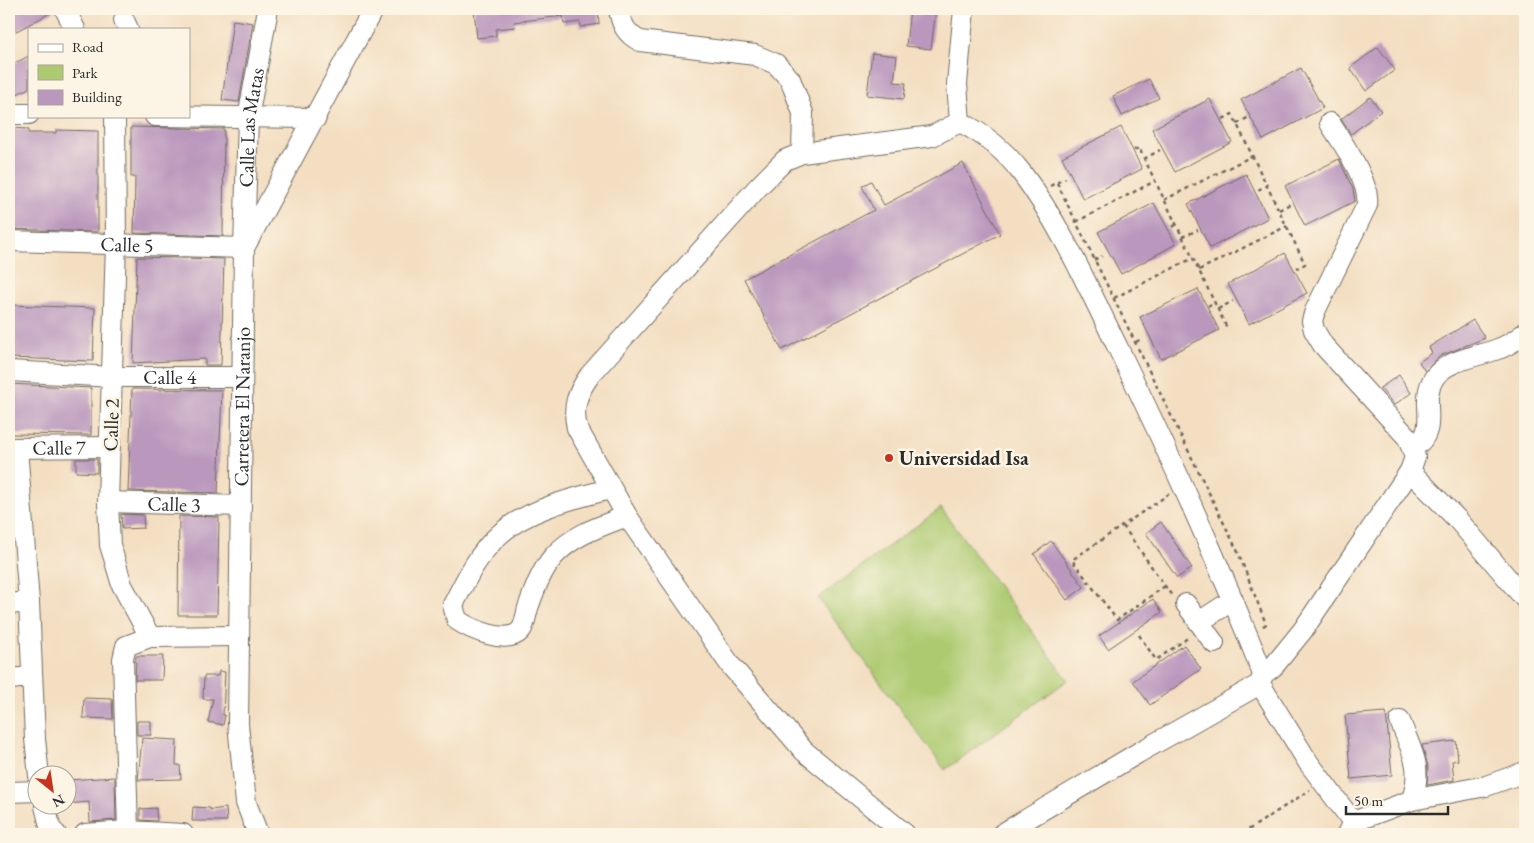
<svg xmlns="http://www.w3.org/2000/svg" width="1534" height="843" viewBox="0 0 1534 843" font-family="'EB Garamond',serif">
<rect width="100%" height="100%" fill="#fcf5e5"/>
<filter id="ink" filterUnits="userSpaceOnUse"><feTurbulence type="fractalNoise" baseFrequency=".02" numOctaves="2"/><feDisplacementMap in="SourceGraphic" scale="10" xChannelSelector="R" yChannelSelector="G"/><feConvolveMatrix kernelMatrix="1 2 1 2 8 2 1 2 1" color-interpolation-filters="sRGB"/></filter>
<filter id="wash" filterUnits="userSpaceOnUse"><feTurbulence type="fractalNoise" baseFrequency=".0096" numOctaves="4" result="noise"/><feDisplacementMap in="SourceGraphic" scale="20" xChannelSelector="R" yChannelSelector="G"/><feGaussianBlur stdDeviation="1.12" result="paint"/><feColorMatrix in="noise" values="0 0 0 0 0 0 0 0 0 0 0 0 0 0 0 0 0 1.4 0 .05"/><feComposite in="paint" operator="in"/></filter>
<g filter="url(#wash)">
<rect width="100%" height="100%" fill="#f3dec1"/>
<path fill="#adca71" stroke="#6c7a4e" d="M 941,508 L 1068,680 L 945,770 L 818,598 Z"/>
<g id="blocks">
<path fill="#ba97bd" d="M 13,9 L 53,9 L 54,11 L 9,35 L 9,11 Z
M 474,9 L 598,9 L 599,24 L 581,27 L 580,22 L 564,24 L 563,16 L 514,22 L 515,27 L 496,29 L 496,36 L 477,38 Z
M 910,9 L 936,9 L 931,49 L 906,46 Z
M 233,20 L 253,23 L 239,102 L 222,100 Z
M 1378,47 L 1395,70 L 1366,91 L 1350,68 Z
M 872,53 L 897,56 L 894,82 L 906,83 L 904,99 L 867,95 Z
M 29,56 L 29,88 L 9,98 L 9,66 Z
M 1301,68 L 1323,108 L 1263,140 L 1241,100 Z
M 1149,79 L 1159,98 L 1122,116 L 1113,96 Z
M 1370,97 L 1381,111 L 1351,134 L 1341,119 Z
M 1210,99 L 1232,142 L 1175,172 L 1152,129 Z
M 131,127 L 224,129 L 223,236 L 134,233 L 135,177 L 131,177 Z
M 1121,127 L 1142,169 L 1083,199 L 1062,157 Z
M 9,128 L 28,129 L 28,133 L 56,133 L 56,130 L 98,131 L 98,232 L 9,229 Z
M 1339,159 L 1353,189 L 1355,201 L 1305,226 L 1285,186 Z
M 963,163 L 1000,234 L 782,350 L 744,279 L 874,210 L 862,186 L 871,181 L 884,205 Z
M 1246,174 L 1268,218 L 1210,248 L 1188,204 Z
M 1154,203 L 1176,244 L 1121,274 L 1098,232 Z
M 1285,253 L 1307,293 L 1249,324 L 1228,284 Z
M 137,257 L 224,259 L 221,365 L 205,365 L 205,359 L 133,363 Z
M 1198,289 L 1219,330 L 1161,359 L 1140,317 Z
M 9,305 L 95,308 L 93,361 L 9,358 Z
M 1473,320 L 1485,338 L 1440,356 L 1425,371 L 1419,362 L 1432,353 L 1429,347 Z
M 1399,375 L 1411,393 L 1394,405 L 1380,388 Z
M 9,384 L 91,388 L 91,435 L 9,434 Z
M 132,389 L 222,390 L 218,493 L 128,491 Z
M 76,459 L 97,459 L 97,473 L 76,472 Z
M 121,514 L 143,515 L 144,528 L 122,529 Z
M 179,516 L 219,517 L 217,615 L 178,615 Z
M 1161,522 L 1192,568 L 1177,578 L 1146,533 Z
M 1051,541 L 1084,587 L 1067,600 L 1034,554 Z
M 1153,599 L 1162,612 L 1108,649 L 1099,636 Z
M 1184,645 L 1201,669 L 1150,705 L 1133,681 Z
M 136,656 L 163,656 L 162,680 L 135,680 Z
M 219,671 L 225,672 L 223,715 L 225,715 L 223,725 L 208,722 L 213,699 L 203,699 L 204,676 L 218,676 Z
M 84,698 L 112,699 L 113,719 L 83,718 Z
M 1386,712 L 1392,775 L 1351,779 L 1345,715 Z
M 137,721 L 151,721 L 151,735 L 137,735 Z
M 142,738 L 177,740 L 176,765 L 180,765 L 181,779 L 138,780 Z
M 1456,741 L 1458,760 L 1452,761 L 1454,780 L 1427,785 L 1428,766 L 1422,745 Z
M 115,777 L 116,820 L 90,822 L 89,802 L 68,804 L 68,780 Z
M 193,807 L 210,808 L 210,810 L 226,808 L 227,821 L 192,821 Z
M 156,808 L 157,821 L 140,820 L 140,809 Z"/>
</g>
</g>
<g filter="url(#ink)">
<use href="#blocks" fill-opacity="0" stroke="#716a60" stroke-width="1"/>
<g fill="none" stroke-linecap="round" stroke-linejoin="round">
<g stroke="#716a60" stroke-width="22">
<g id="minor">
<path d="M 65,9 L 75,29"/>
<path d="M 619,9 C 621,24 626,34 640,41 L 755,55 L 776,64 L 790,79 L 803,113 L 802,153 L 932,136 L 960,122"/>
<path d="M 124,20 L 128,29"/>
<path d="M 9,114 L 29,114"/>
<path d="M 115,116 L 116,243 L 108,502 L 110,545 L 114,558 L 122,585 L 150,637"/>
<path d="M 155,116 L 316,118"/>
<path d="M 960,122 C 984,134 1005,151 1021,172 C 1061,225 1089,289 1118,348 C 1170,455 1219,563 1263,674 L 1260,684 L 1308,762 L 1353,822 L 1347,834"/>
<path d="M 960,122 L 957,84 L 964,9"/>
<path d="M 802,153 L 785,160 L 759,186 L 590,375 C 577,393 572,407 577,428 L 627,516 L 731,666 L 804,751 L 905,834"/>
<path id="s1" d="M 9,241 L 244,248 L 248,118 L 268,9"/>
<path id="s2" d="M 9,371 L 113,377 L 242,377"/>
<path id="s3" d="M 9,448 L 110,447"/>
<path d="M 17,448 L 29,602 L 35,739 L 39,776"/>
<path d="M 1413,448 C 1442,429 1418,402 1434,378 C 1446,360 1476,357 1495,350 C 1506,347 1516,340 1525,333"/>
<path d="M 1410,471 L 1458,520 L 1525,599"/>
<path d="M 610,489 C 574,498 528,509 500,534 C 479,552 465,581 453,605 L 457,620 C 470,629 508,646 521,630 C 525,625 526,614 528,608 C 534,591 541,571 553,557 C 572,535 601,526 627,516"/>
<path id="s4" d="M 108,502 L 241,506"/>
<path d="M 9,604 L 29,602"/>
<path d="M 1186,604 L 1214,643"/>
<path d="M 1199,622 L 1233,600"/>
<path d="M 1263,674 L 1273,667 L 1303,630 L 1410,471 L 1415,457 L 1408,438 L 1323,345 L 1314,330 L 1312,321 L 1315,311 L 1367,205 C 1371,182 1342,143 1330,123"/>
<path d="M 9,679 L 32,677"/>
<path d="M 1400,721 C 1412,753 1423,765 1412,800"/>
<path d="M 9,792 L 38,791"/>
<path d="M 45,806 L 51,830 L 56,834"/>
<path d="M 1353,822 L 1412,800 L 1486,786 L 1525,772"/>
<path d="M 128,831 L 123,659 L 126,646 L 150,637 L 237,636"/>
<path d="M 85,834 L 128,831 L 183,834"/>
<path id="s5" d="M 258,834 L 246,803 L 238,724 L 244,248 L 373,9"/>
<path d="M 1002,834 L 1138,753 L 1260,684"/>
</g>
</g>
<path stroke="#716a60" stroke-width="2.5" stroke-dasharray="4 4" stroke-linecap="butt" d="M 1223,119 L 1232,114 L 1305,264 L 1297,268
M 1237,124 L 1249,117
M 1134,150 L 1139,148 L 1228,330
M 1144,159 L 1160,150
M 1057,183 L 1238,552 L 1266,624 L 1262,627
M 1050,186 L 1066,178
M 1258,190 L 1267,185
M 1164,200 L 1252,156
M 1279,210 L 1290,204
M 1076,222 L 1155,181
M 1172,227 L 1176,225
M 1182,237 L 1198,230
M 1094,260 L 1102,256
M 1199,270 L 1287,226
M 1114,298 L 1193,258
M 1208,306 L 1215,302
M 1218,309 L 1233,301
M 1136,342 L 1143,338
M 1123,526 L 1172,596
M 1165,586 L 1117,620 L 1072,560 L 1169,494
M 1139,635 L 1156,660 L 1189,637
M 1242,834 L 1310,790"/>
<use href="#minor" stroke="#fff" stroke-width="20"/>
</g>
</g>
<circle fill="#c8321e" stroke="#fcf5e5" stroke-width="2" cx="889" cy="458" r="5"/>
<g text-anchor="middle" dominant-baseline="central" stroke-width="5" stroke-linejoin="round" paint-order="stroke">
<g font-size="20" fill="#2b2b2b" stroke="#fcf5e5">
<text stroke="none"><textPath href="#s1" startOffset="356">Calle Las Matas</textPath></text>
<text stroke="none"><textPath href="#s1" startOffset="118">Calle 5</textPath></text>
<text stroke="none"><textPath href="#s2" startOffset="161">Calle 4</textPath></text>
<text stroke="none"><textPath href="#s5" startOffset="430">Carretera El Naranjo</textPath></text>
<text transform="translate(111 425) rotate(-88)">Calle 2</text>
<text stroke="none"><textPath href="#s3" startOffset="50">Calle 7</textPath></text>
<text stroke="none"><textPath href="#s4" startOffset="66">Calle 3</textPath></text>
</g>
<g font-size="20" font-weight="bold" fill="#2b2b2b" stroke="#fcf5e5" text-anchor="start">
<text x="899" y="458">Universidad Isa</text>
</g>
</g>
<rect width="1534" height="843" fill="none" stroke="#fcf5e5" stroke-width="30"/>
<rect x="28" y="28" width="162" height="90" fill="#fcf5e5" stroke="#a8a49b"/>
<rect x="38" y="44" width="25" height="8" fill="#ffffff" stroke="#a8a49b"/>
<text x="72" y="52" font-size="15" fill="#2b2b2b">Road</text>
<rect x="38" y="65" width="25" height="15" fill="#adca71" stroke="#a8a49b"/>
<text x="72" y="78" font-size="15" fill="#2b2b2b">Park</text>
<rect x="38" y="90" width="25" height="15" fill="#ba97bd" stroke="#a8a49b"/>
<text x="72" y="102" font-size="15" fill="#2b2b2b">Building</text>
<g transform="translate(52 790) rotate(150)"><circle r="24" fill="#fcf5e5" stroke="#a8a49b"/>
<path d="M0-4L9 19L0 12L-9 19Z" fill="#c8321e"/>
<text y="-8" font-size="14" font-weight="bold" text-anchor="middle" fill="#2b2b2b">N</text>
</g>
<path d="M1346 806v8h102v-8" fill="none" stroke="#2b2b2b" stroke-width="2.5"/>
<text x="1354" y="806" font-size="15" fill="#2b2b2b" stroke="#fcf5e5" stroke-width="4" paint-order="stroke">50 m</text>
</svg>
